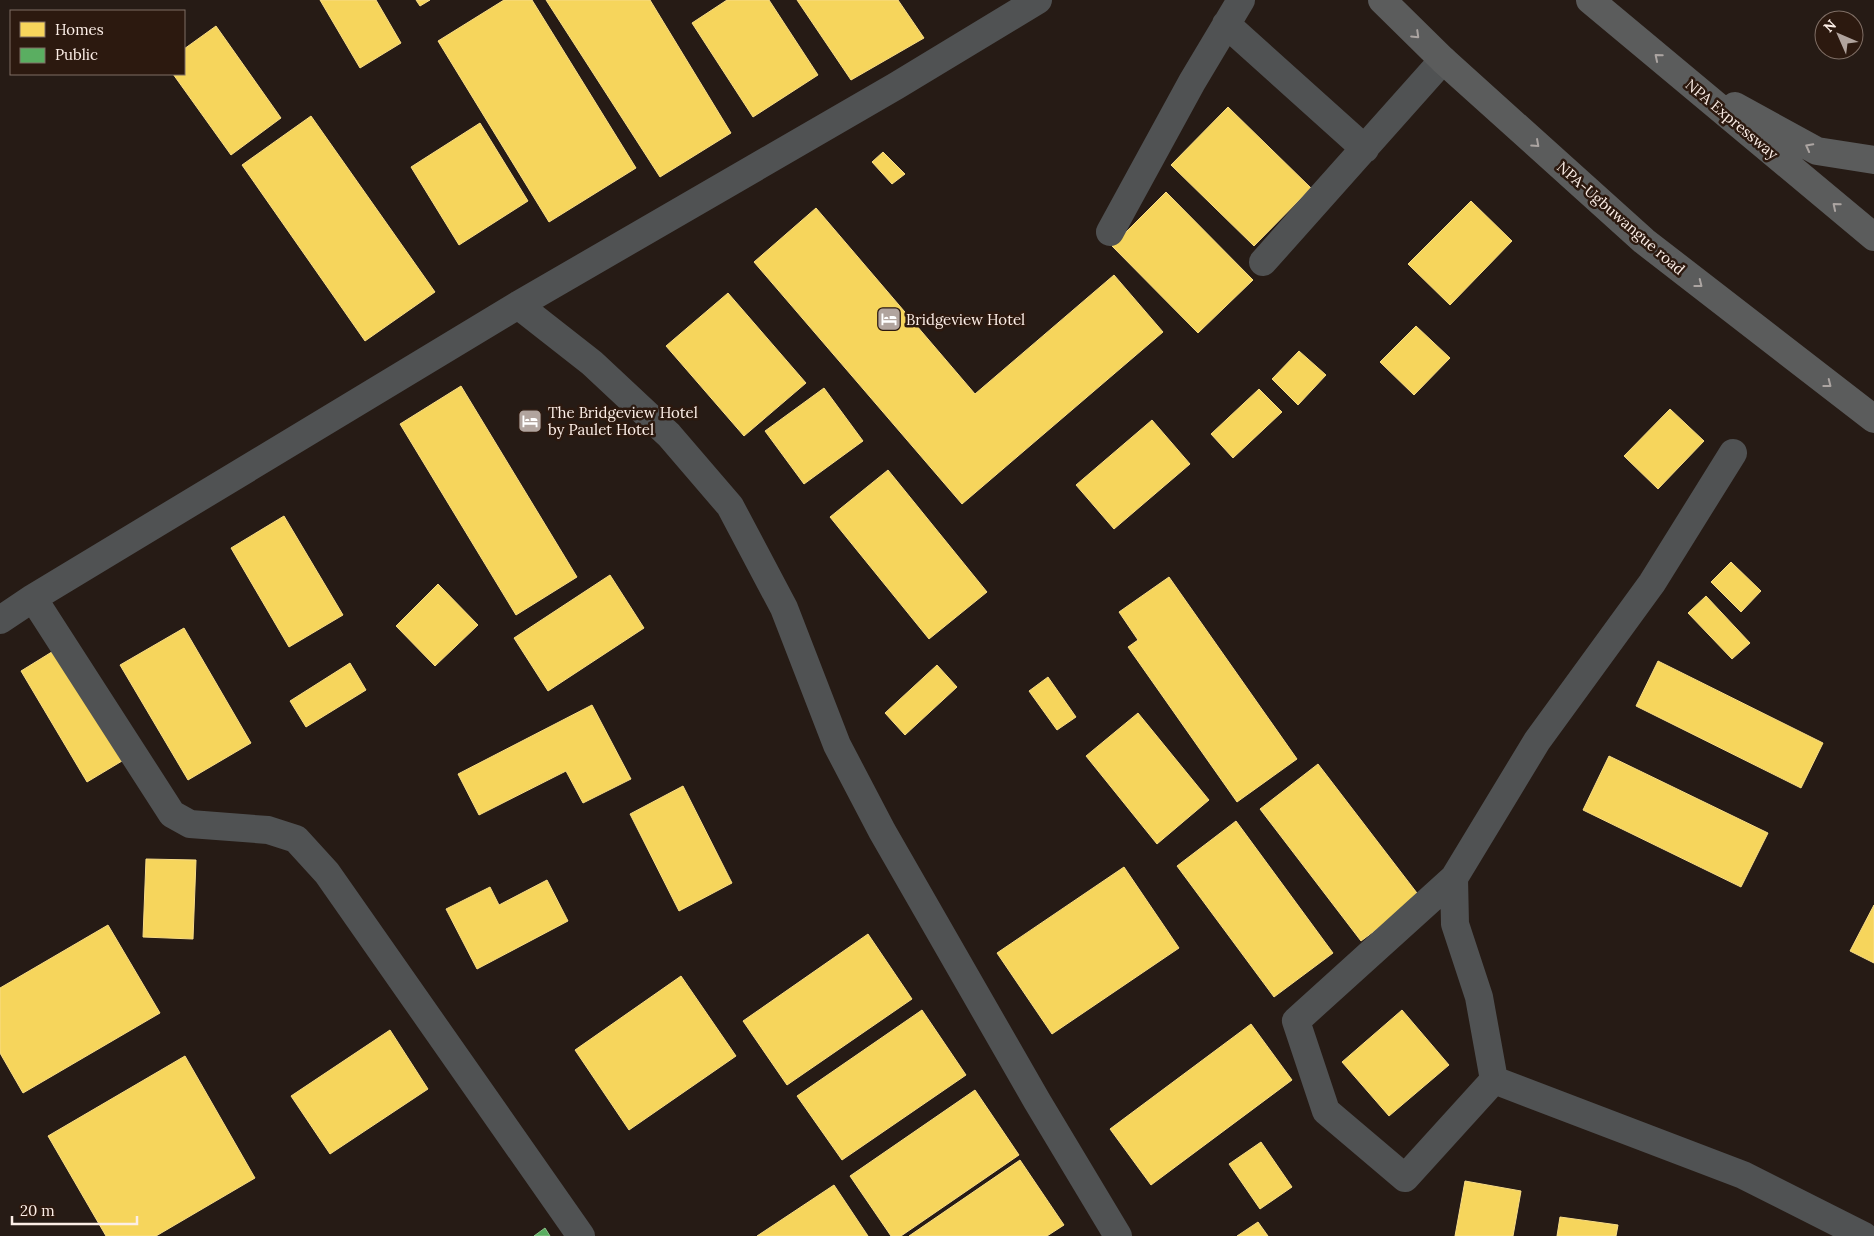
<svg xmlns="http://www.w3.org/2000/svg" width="1874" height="1236" viewBox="0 0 1874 1236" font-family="Lora,serif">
<rect width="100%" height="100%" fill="#261b15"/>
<path fill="#f6d55c" stroke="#f8dc86" d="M 320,0 L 376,0 L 401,43 L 360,68 Z
M 416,0 L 430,0 L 420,6 Z
M 504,0 L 532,0 L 636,168 L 549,222 L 438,41 Z
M 546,0 L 650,0 L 731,133 L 660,177 Z
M 727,0 L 769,0 L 818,75 L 753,117 L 692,23 Z
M 797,0 L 898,0 L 924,38 L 851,80 Z
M 216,26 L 281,118 L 231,155 L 173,74 L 184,74 L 184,49 Z
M 1228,107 L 1311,188 L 1254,246 L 1171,165 Z
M 311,116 L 435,292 L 365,341 L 242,165 Z
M 480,123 L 528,201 L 459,245 L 411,167 Z
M 883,152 L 905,174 L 892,184 L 872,162 Z
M 1166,192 L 1253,280 L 1198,333 L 1112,246 Z
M 1471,201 L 1512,241 L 1450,305 L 1408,264 Z
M 816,208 L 975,394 L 1114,275 L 1163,332 L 962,504 L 754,262 Z
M 728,293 L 806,383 L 744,436 L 666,346 Z
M 1416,326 L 1450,358 L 1414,395 L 1380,362 Z
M 1299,351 L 1326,375 L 1298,405 L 1272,379 Z
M 461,386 L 577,577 L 516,615 L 400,424 Z
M 824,388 L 863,441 L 804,484 L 765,431 Z
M 1259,389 L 1282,412 L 1233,458 L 1211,434 Z
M 1670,409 L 1704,441 L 1658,489 L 1624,456 Z
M 1152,420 L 1190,464 L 1114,529 L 1076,485 Z
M 888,470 L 987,592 L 929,639 L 830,517 Z
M 284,516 L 343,615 L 289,647 L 231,548 Z
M 1731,562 L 1761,591 L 1741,612 L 1711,582 Z
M 610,575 L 644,628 L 548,691 L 514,638 Z
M 1169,577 L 1297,759 L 1237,802 L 1128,647 L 1138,640 L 1119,612 Z
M 438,584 L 478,625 L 435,666 L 396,626 Z
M 1706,596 L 1750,643 L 1732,659 L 1688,613 Z
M 184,628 L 251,743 L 188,780 L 120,665 Z
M 55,650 L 122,761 L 87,782 L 21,671 Z
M 1658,661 L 1823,743 L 1801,788 L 1636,706 Z
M 350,663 L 366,690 L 306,727 L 290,701 Z
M 937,665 L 957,687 L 905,735 L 885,713 Z
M 1048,677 L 1076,717 L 1057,730 L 1029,691 Z
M 592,705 L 631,779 L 583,803 L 566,771 L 479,815 L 458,774 Z
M 1138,713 L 1209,800 L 1157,844 L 1086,756 Z
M 1609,756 L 1768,833 L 1741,887 L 1583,810 Z
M 1318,764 L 1420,897 L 1361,941 L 1260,809 Z
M 683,786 L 732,883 L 679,911 L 630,814 Z
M 1236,821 L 1333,953 L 1274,997 L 1177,866 Z
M 146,859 L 196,860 L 193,939 L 143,937 Z
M 1124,867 L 1179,948 L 1052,1034 L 997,953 Z
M 547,880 L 568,921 L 477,969 L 446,909 L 490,887 L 499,905 Z
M 1874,905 L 1874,963 L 1850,951 Z
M 108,925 L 160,1013 L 23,1093 L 0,1053 L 0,988 Z
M 868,934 L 912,999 L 787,1085 L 743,1021 Z
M 681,976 L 736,1056 L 629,1130 L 575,1050 Z
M 922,1010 L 966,1075 L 842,1160 L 797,1096 Z
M 1402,1010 L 1449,1065 L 1389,1116 L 1342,1062 Z
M 1251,1024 L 1292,1080 L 1151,1185 L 1110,1129 Z
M 390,1030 L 428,1089 L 330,1154 L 291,1096 Z
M 185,1056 L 255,1178 L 156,1236 L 106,1236 L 48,1136 Z
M 975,1090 L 1019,1155 L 901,1236 L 891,1236 L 850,1176 Z
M 1261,1142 L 1292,1187 L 1260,1209 L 1229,1164 Z
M 1020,1160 L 1064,1225 L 1047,1236 L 909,1236 Z
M 1465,1181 L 1521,1191 L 1513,1236 L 1455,1236 Z
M 834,1185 L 868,1236 L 757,1236 Z
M 1560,1217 L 1618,1225 L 1616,1236 L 1557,1236 Z
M 1258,1222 L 1268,1236 L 1237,1236 Z"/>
<path fill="#5aae61" stroke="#8bc189" d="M 545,1228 L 550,1236 L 534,1236 Z"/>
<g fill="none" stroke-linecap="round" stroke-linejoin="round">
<path stroke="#505253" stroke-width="28" d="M 1226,24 L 1365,149
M 1110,232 L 1192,82 L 1241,0
M 1263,262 L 1443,60
M 518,305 L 592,363 L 669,435 L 730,506 L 784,608 L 837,745 L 882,831 L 1037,1101 L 1118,1236
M 33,598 L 172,814 L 190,824 L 268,830 L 296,839 L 327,873 L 581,1236
M 0,620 L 33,598 L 518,305 L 896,86 L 1038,0
M 1454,878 L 1296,1021 L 1326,1111 L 1405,1178 L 1494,1080 L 1743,1175 L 1864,1236
M 1494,1080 L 1479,997 L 1455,924 L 1454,878 L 1537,741 L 1652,583 L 1733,453"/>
<path stroke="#5b5c5c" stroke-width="28" d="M 1382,0 L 1443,60 L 1644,241 L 1874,419
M 1590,0 L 1874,237
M 1735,106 L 1817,151 L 1874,160"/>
</g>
<defs><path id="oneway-chevron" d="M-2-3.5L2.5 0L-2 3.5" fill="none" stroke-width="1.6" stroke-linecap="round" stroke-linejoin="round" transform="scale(1.25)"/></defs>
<g stroke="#aca5a2">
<use href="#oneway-chevron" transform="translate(1416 35) rotate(44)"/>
<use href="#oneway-chevron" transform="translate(1658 57) rotate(-140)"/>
<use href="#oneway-chevron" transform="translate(1536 144) rotate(42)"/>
<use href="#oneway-chevron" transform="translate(1809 147) rotate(-152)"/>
<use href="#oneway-chevron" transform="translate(1836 206) rotate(-140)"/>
<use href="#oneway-chevron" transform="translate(1699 284) rotate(38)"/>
<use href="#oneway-chevron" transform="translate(1828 384) rotate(38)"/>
</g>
<defs>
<g id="hotel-square" transform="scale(1.25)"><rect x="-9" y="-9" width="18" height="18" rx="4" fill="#b1a49e" stroke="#2c190f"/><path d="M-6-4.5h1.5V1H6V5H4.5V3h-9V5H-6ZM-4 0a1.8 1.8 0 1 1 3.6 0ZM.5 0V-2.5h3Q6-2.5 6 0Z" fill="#fff"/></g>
</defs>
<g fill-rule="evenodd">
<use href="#hotel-square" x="889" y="319"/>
<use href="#hotel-square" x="530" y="421"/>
</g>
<g text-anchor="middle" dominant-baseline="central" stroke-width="5" stroke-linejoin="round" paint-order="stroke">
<g font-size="15" fill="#fceee7" stroke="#2c190f">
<text transform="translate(1732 119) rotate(40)">NPA Expressway</text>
<text transform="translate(1621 218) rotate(41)">NPA-Ugbuwangue road</text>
</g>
<g font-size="15" fill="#fceee7" stroke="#2c190f" text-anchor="start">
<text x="906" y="319">Bridgeview Hotel</text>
<text x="548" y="412">The Bridgeview Hotel<tspan x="548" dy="17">by Paulet Hotel</tspan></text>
</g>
</g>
<rect x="10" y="10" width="175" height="65" fill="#2c190f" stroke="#7f6e65"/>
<rect x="20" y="22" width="25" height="15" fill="#f6d55c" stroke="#7f6e65"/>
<text x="55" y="35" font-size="15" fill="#fceee7">Homes</text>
<rect x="20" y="48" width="25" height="15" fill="#5aae61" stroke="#7f6e65"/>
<text x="55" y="60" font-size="15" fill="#fceee7">Public</text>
<g transform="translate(1839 35) rotate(315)"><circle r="24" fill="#2c190f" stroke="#7f6e65"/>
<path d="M0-4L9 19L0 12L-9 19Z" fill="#b1a49e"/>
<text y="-8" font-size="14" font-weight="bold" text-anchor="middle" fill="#fceee7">N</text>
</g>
<path d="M12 1216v8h125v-8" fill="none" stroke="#fceee7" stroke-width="2.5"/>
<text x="20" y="1216" font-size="15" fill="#fceee7" stroke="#2c190f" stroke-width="4" paint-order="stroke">20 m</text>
</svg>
